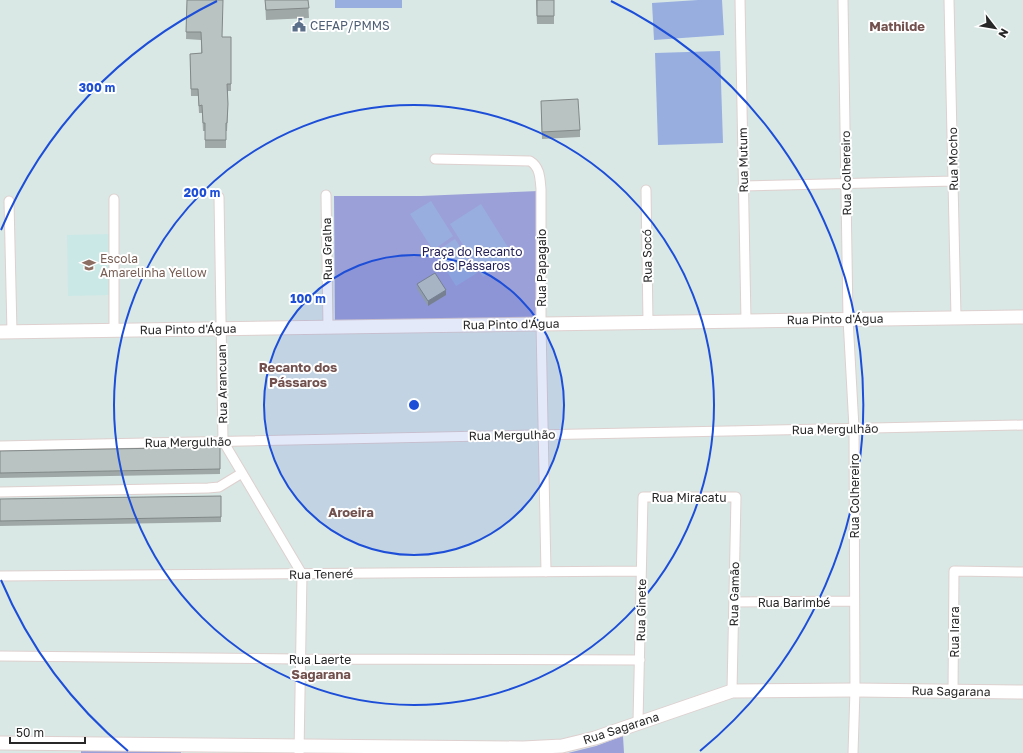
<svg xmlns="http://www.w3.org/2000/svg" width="1023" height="753" viewBox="0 0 1023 753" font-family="'Golos Text',sans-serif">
<rect width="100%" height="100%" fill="#d9e8e5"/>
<path fill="#cae8e6" d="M 110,234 L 111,295 L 68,296 L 67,235 Z"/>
<path fill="#9ca0d8" d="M 539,191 L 538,322 L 335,321 L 334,196 L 421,196 Z
M 623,736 L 624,753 L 568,753 L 596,746 Z
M 81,747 L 181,749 L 181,753 L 81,753 Z"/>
<path fill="#98aedf" d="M 335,0 L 402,0 L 402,8 L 335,8 Z
M 698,0 L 722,0 L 724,35 L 654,40 L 652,3 Z
M 720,51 L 723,143 L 658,145 L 655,53 Z
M 431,201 L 453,236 L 433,250 L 410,214 Z
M 481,204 L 514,257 L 483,277 L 450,224 Z
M 455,239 L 477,273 L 456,286 L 435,252 Z"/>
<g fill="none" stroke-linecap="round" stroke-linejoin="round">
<g stroke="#ded0cf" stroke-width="11">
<path id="street" d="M 740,0 L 746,321
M 843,0 L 848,319 L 854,428 L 855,690 L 853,753
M 949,0 L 956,317
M 435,159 L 530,161 C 540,167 540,178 541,189 L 541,324 L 546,572
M 743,186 L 954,181
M 646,190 L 648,322
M 326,195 L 328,327
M 219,197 L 223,441 L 302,574 L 299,753
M 9,201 L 12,332
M 114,330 L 114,199
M 0,446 L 1023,425
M 0,492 L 208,488 L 219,487 L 242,473
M 0,576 L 641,571
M 734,602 L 854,601
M 0,656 L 300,659 L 640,660
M 953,692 L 954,571 L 1023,572
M 638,722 L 643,497 L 736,497 L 732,691"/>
</g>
<g stroke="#ded0cf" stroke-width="15">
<path id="secondary" d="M 0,332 L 1023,317
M 0,743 L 523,748 L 562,746 L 595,738 L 732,691 L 855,690 L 1023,692"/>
</g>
<use href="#street" stroke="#fff" stroke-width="9"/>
<use href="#secondary" stroke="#fff" stroke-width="13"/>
</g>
<path fill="#9fa8a7" d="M 187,0 L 222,37 L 231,48 L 231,91 L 228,91 L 228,112 L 227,131 L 226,131 L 226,148 L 205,148 L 205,131 L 203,131 L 202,113 L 199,113 L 198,96 L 191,96 L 190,54 L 201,53 L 201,40 L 186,39 Z
M 265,0 L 308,0 L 309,18 L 266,20 Z
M 536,0 L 554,0 L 554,24 L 537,24 Z
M 541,101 L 580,130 L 580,137 L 542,139 Z
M 417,284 L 446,295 L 428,306 L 417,289 Z
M 220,447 L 220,474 L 0,478 L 0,451 Z
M 221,496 L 221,522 L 0,526 L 0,499 Z"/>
<path fill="#828888" d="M 446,290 L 446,295 L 428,306 L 428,301 Z"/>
<path fill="#b9c3c2" stroke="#828888" d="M 187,0 L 223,0 L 222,37 L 231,37 L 231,84 L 227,84 L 228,104 L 227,123 L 226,123 L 226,140 L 205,140 L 205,123 L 203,123 L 202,105 L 199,106 L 198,89 L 191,89 L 190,54 L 202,53 L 201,32 L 186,32 Z
M 265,0 L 308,0 L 309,8 L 266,10 Z
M 537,0 L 554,0 L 554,16 L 537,16 Z
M 578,99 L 580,130 L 542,132 L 541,101 Z
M 435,273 L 446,290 L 428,301 L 417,284 Z
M 220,447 L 220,469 L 0,473 L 0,451 Z
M 221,496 L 221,517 L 0,521 L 0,499 Z"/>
<circle cx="414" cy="405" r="150" fill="#1d4ed8" fill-opacity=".12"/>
<g fill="none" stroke="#1d4ed8" stroke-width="2">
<circle cx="414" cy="405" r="150"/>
<circle cx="414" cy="405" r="300"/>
<path d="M128 751A449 449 0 0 1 1 580M1 230A449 449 0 0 1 217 1M611 1A449 449 0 0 1 700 751"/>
</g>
<defs>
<g id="civic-bare" transform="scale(1.08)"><path d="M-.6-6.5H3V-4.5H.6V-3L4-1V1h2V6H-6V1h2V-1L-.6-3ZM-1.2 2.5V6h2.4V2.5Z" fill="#5c6f8a" stroke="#fff" stroke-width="2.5" paint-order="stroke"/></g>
<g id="school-bare" transform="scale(1.08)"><path d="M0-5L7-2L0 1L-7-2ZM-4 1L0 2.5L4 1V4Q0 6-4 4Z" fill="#8d6e63" stroke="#fff" stroke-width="2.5" paint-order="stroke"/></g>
</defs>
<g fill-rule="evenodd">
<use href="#civic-bare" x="299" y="25"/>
<use href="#school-bare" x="89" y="265"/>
</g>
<g text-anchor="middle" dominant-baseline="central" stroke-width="4" stroke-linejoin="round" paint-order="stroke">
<g font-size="12" fill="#4e5e75" stroke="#fff" text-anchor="start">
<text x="310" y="25">CEFAP/PMMS</text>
</g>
<g font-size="12" fill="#272727" stroke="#fff">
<text transform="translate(953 159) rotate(-91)">Rua Mocho</text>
<text transform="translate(743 160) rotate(-91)">Rua Mutum</text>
<text transform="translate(846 173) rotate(-91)">Rua Colhereiro</text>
<text transform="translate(327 249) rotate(-91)">Rua Gralha</text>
<text transform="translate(647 256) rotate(-91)">Rua Socó</text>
<text transform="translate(541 268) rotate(-90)">Rua Papagaio</text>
<text transform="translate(835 319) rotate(-1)">Rua Pinto d'Água</text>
<text transform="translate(511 324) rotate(-1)">Rua Pinto d'Água</text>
<text transform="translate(188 329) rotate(-1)">Rua Pinto d'Água</text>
<text transform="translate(222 384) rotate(-91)">Rua Arancuan</text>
<text transform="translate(835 429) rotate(-1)">Rua Mergulhão</text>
<text transform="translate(512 435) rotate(-1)">Rua Mergulhão</text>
<text transform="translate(188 442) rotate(-1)">Rua Mergulhão</text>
<text transform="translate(854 496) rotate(-90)">Rua Colhereiro</text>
<text x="689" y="497">Rua Miracatu</text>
<text transform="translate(321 574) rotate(-1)">Rua Teneré</text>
<text transform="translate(734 594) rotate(-89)">Rua Gamão</text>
<text x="794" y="602">Rua Barimbé</text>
<text transform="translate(641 610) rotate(-89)">Rua Ginete</text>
<text transform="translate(954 632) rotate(-90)">Rua Irara</text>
<text x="320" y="659">Rua Laerte</text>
<text transform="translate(951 691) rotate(1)">Rua Sagarana</text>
<text transform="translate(621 728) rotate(-18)">Rua Sagarana</text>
</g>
<g font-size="12" fill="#242159" stroke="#fff">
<text x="472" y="251">Praça do Recanto<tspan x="472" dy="14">dos Pássaros</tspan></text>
</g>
<g font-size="12" fill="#785e54" stroke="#fff" text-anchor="start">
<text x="100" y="258">Escola<tspan x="100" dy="14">Amarelinha Yellow</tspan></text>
</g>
<g font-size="13" font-weight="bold" fill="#71504d" stroke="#fff">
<text x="897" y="26">Mathilde</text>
<text x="298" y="367">Recanto dos<tspan x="298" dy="15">Pássaros</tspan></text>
<text x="351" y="512">Aroeira</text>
<text x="321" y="674">Sagarana</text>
</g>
</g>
<circle cx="414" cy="405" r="6" fill="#1d4ed8" stroke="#fff" stroke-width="2"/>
<g font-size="12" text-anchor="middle" font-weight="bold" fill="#1d4ed8" stroke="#fff" stroke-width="4" stroke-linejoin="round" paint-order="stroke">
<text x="97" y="92">300 m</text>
<text x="202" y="197">200 m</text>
<text x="308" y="303">100 m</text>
</g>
<g transform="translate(995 28) rotate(121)" stroke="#ffffff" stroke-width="3" paint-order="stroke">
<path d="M0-3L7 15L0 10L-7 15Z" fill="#272727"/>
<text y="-6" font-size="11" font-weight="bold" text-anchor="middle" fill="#272727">N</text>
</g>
<path d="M10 737v6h75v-6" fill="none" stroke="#272727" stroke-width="2"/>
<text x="16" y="737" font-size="12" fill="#272727" stroke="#ffffff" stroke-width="3" paint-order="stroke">50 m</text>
</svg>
